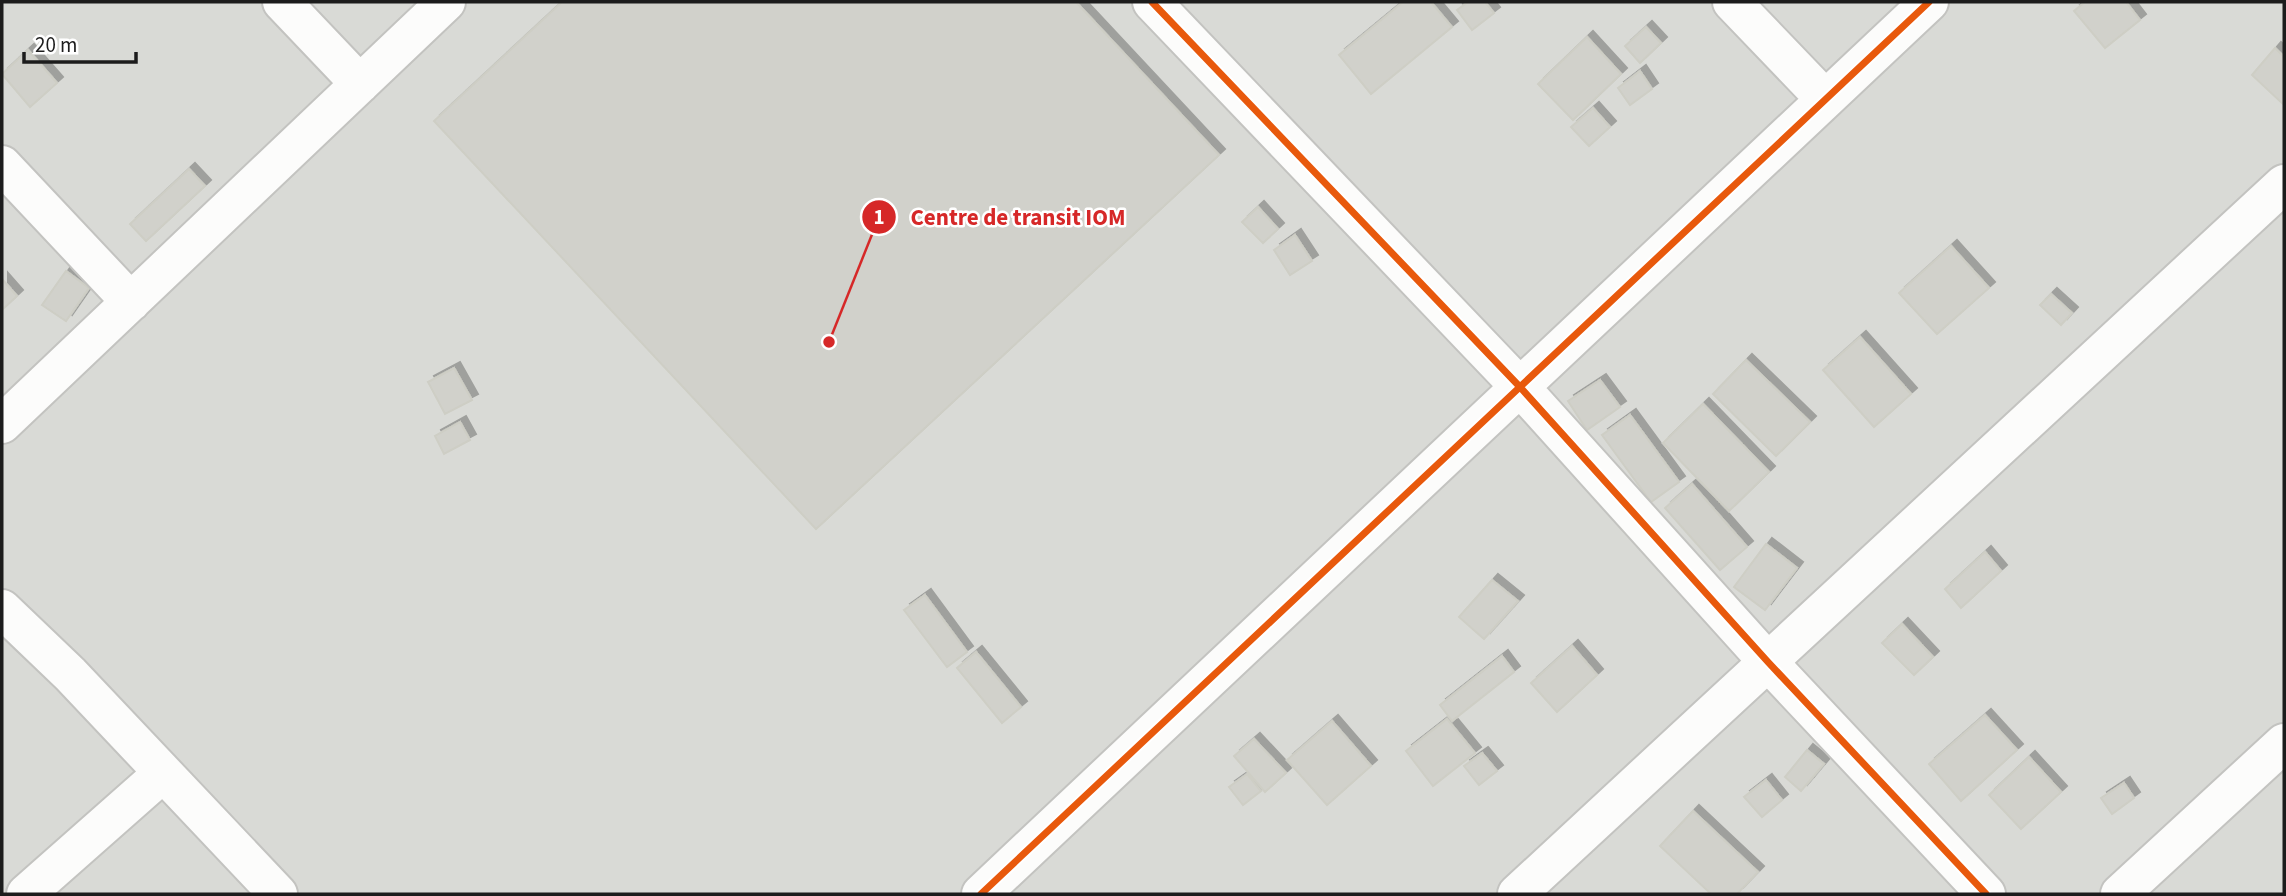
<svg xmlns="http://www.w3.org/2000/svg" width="2286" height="896" viewBox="0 0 2286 896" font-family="'Source Sans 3',sans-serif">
<defs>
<filter id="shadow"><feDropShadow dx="6" dy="-6" stdDeviation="0" flood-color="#0004"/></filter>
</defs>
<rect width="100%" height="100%" fill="#eaebe4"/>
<path fill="#d9dad6" d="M 2,2 L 2284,2 L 2284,894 L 2,894 Z"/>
<path fill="#d1d1cb" stroke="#cecec5" stroke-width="2" filter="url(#shadow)" d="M 562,2 L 1076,2 L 1219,155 L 816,529 L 434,121 Z
M 1403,2 L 1431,2 L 1452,27 L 1371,94 L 1339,55 Z
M 1468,2 L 1485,2 L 1494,13 L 1472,30 L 1457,10 Z
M 2085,2 L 2126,2 L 2140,20 L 2105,48 L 2074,11 Z
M 1646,27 L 1661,43 L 1640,63 L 1625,46 Z
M 1587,37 L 1621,74 L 1573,120 L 1538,84 Z
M 2275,48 L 2284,57 L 2284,105 L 2252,75 Z
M 28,50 L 57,83 L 30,107 L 2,74 Z
M 1640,71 L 1652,89 L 1630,105 L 1618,88 Z
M 1593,108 L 1610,127 L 1589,146 L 1571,127 Z
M 189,169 L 205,186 L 146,241 L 130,224 Z
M 1258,207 L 1278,229 L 1263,243 L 1242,222 Z
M 1295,235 L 1312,261 L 1290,275 L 1274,250 Z
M 1951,246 L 1989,288 L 1937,334 L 1899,293 Z
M 66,271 L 89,288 L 66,321 L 42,305 Z
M 2,279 L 17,296 L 2,310 Z
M 2051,294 L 2072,313 L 2061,325 L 2040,305 Z
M 1860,337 L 1911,394 L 1874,427 L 1823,370 Z
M 1746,360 L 1810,422 L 1776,456 L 1713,394 Z
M 454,368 L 472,400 L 445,414 L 428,382 Z
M 1600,380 L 1620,407 L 1587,430 L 1568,401 Z
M 1703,404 L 1769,472 L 1729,511 L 1663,443 Z
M 1630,415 L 1679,482 L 1651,502 L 1602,435 Z
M 460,422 L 470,440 L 444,454 L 435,436 Z
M 1692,484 L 1747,547 L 1720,570 L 1665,508 Z
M 1766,544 L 1797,568 L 1765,610 L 1734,587 Z
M 1985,552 L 2001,571 L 1961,608 L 1945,589 Z
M 1492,580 L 1518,601 L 1484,639 L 1459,617 Z
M 925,595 L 967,652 L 947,667 L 904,610 Z
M 1902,624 L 1933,657 L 1914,675 L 1882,643 Z
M 1572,646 L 1597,675 L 1557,712 L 1531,683 Z
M 976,652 L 1021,707 L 1002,723 L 957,668 Z
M 1502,656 L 1514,672 L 1452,721 L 1440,705 Z
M 1985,715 L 2017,750 L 1961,801 L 1929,764 Z
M 1447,719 L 1475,753 L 1433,786 L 1406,751 Z
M 1332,721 L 1371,766 L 1327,805 L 1287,760 Z
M 1254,739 L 1286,773 L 1265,792 L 1234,756 Z
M 1807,750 L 1824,764 L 1801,791 L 1785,777 Z
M 1482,753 L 1497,771 L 1479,785 L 1464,766 Z
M 2029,757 L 2061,792 L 2021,829 L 1989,795 Z
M 1247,774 L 1261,791 L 1243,805 L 1229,787 Z
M 1766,780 L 1782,800 L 1762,817 L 1744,797 Z
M 2124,783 L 2134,798 L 2112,814 L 2101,798 Z
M 1693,811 L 1758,872 L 1737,894 L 1711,894 L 1660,846 Z"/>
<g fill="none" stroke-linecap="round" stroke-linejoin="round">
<g stroke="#c3c3c0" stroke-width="42">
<path id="street" d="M 282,2 L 360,84
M 1152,2 L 1520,387 L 1768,662 L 1986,894
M 1732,2 L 1825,99
M 2,165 L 131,302
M 2,424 L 446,2
M 2,609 L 70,674 L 278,894
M 26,894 L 163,773
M 981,894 L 1929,2
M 1517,894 L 2284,184
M 2120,894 L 2284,743"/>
</g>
<use href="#street" stroke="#fcfcfb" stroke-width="38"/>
<g stroke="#fff" stroke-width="11">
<path id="cycleway" d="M 1152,2 L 1520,387 L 1768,662 L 1986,894
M 981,894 L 1929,2"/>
</g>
<use href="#cycleway" stroke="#e8590c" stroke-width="7"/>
</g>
<path fill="none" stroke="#d62828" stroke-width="2.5" d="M829 342L879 217"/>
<g fill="#d62828" stroke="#fff" stroke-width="2.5">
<circle cx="829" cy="342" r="7"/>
<circle cx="879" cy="217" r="18"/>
</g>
<g font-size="21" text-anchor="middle" font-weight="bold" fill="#fff">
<text x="879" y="224">1</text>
</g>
<g font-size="23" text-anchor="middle" font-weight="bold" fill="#d62828" stroke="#fff" stroke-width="5" stroke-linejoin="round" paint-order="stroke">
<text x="1018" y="225">Centre de transit IOM</text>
</g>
<rect width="2286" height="896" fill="none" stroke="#1c1c1c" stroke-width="7"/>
<path d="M24 52v10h112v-10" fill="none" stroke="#1c1c1c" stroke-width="3.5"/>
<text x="35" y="52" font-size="21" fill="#1c1c1c" stroke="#ffffff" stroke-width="5" paint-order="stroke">20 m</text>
</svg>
